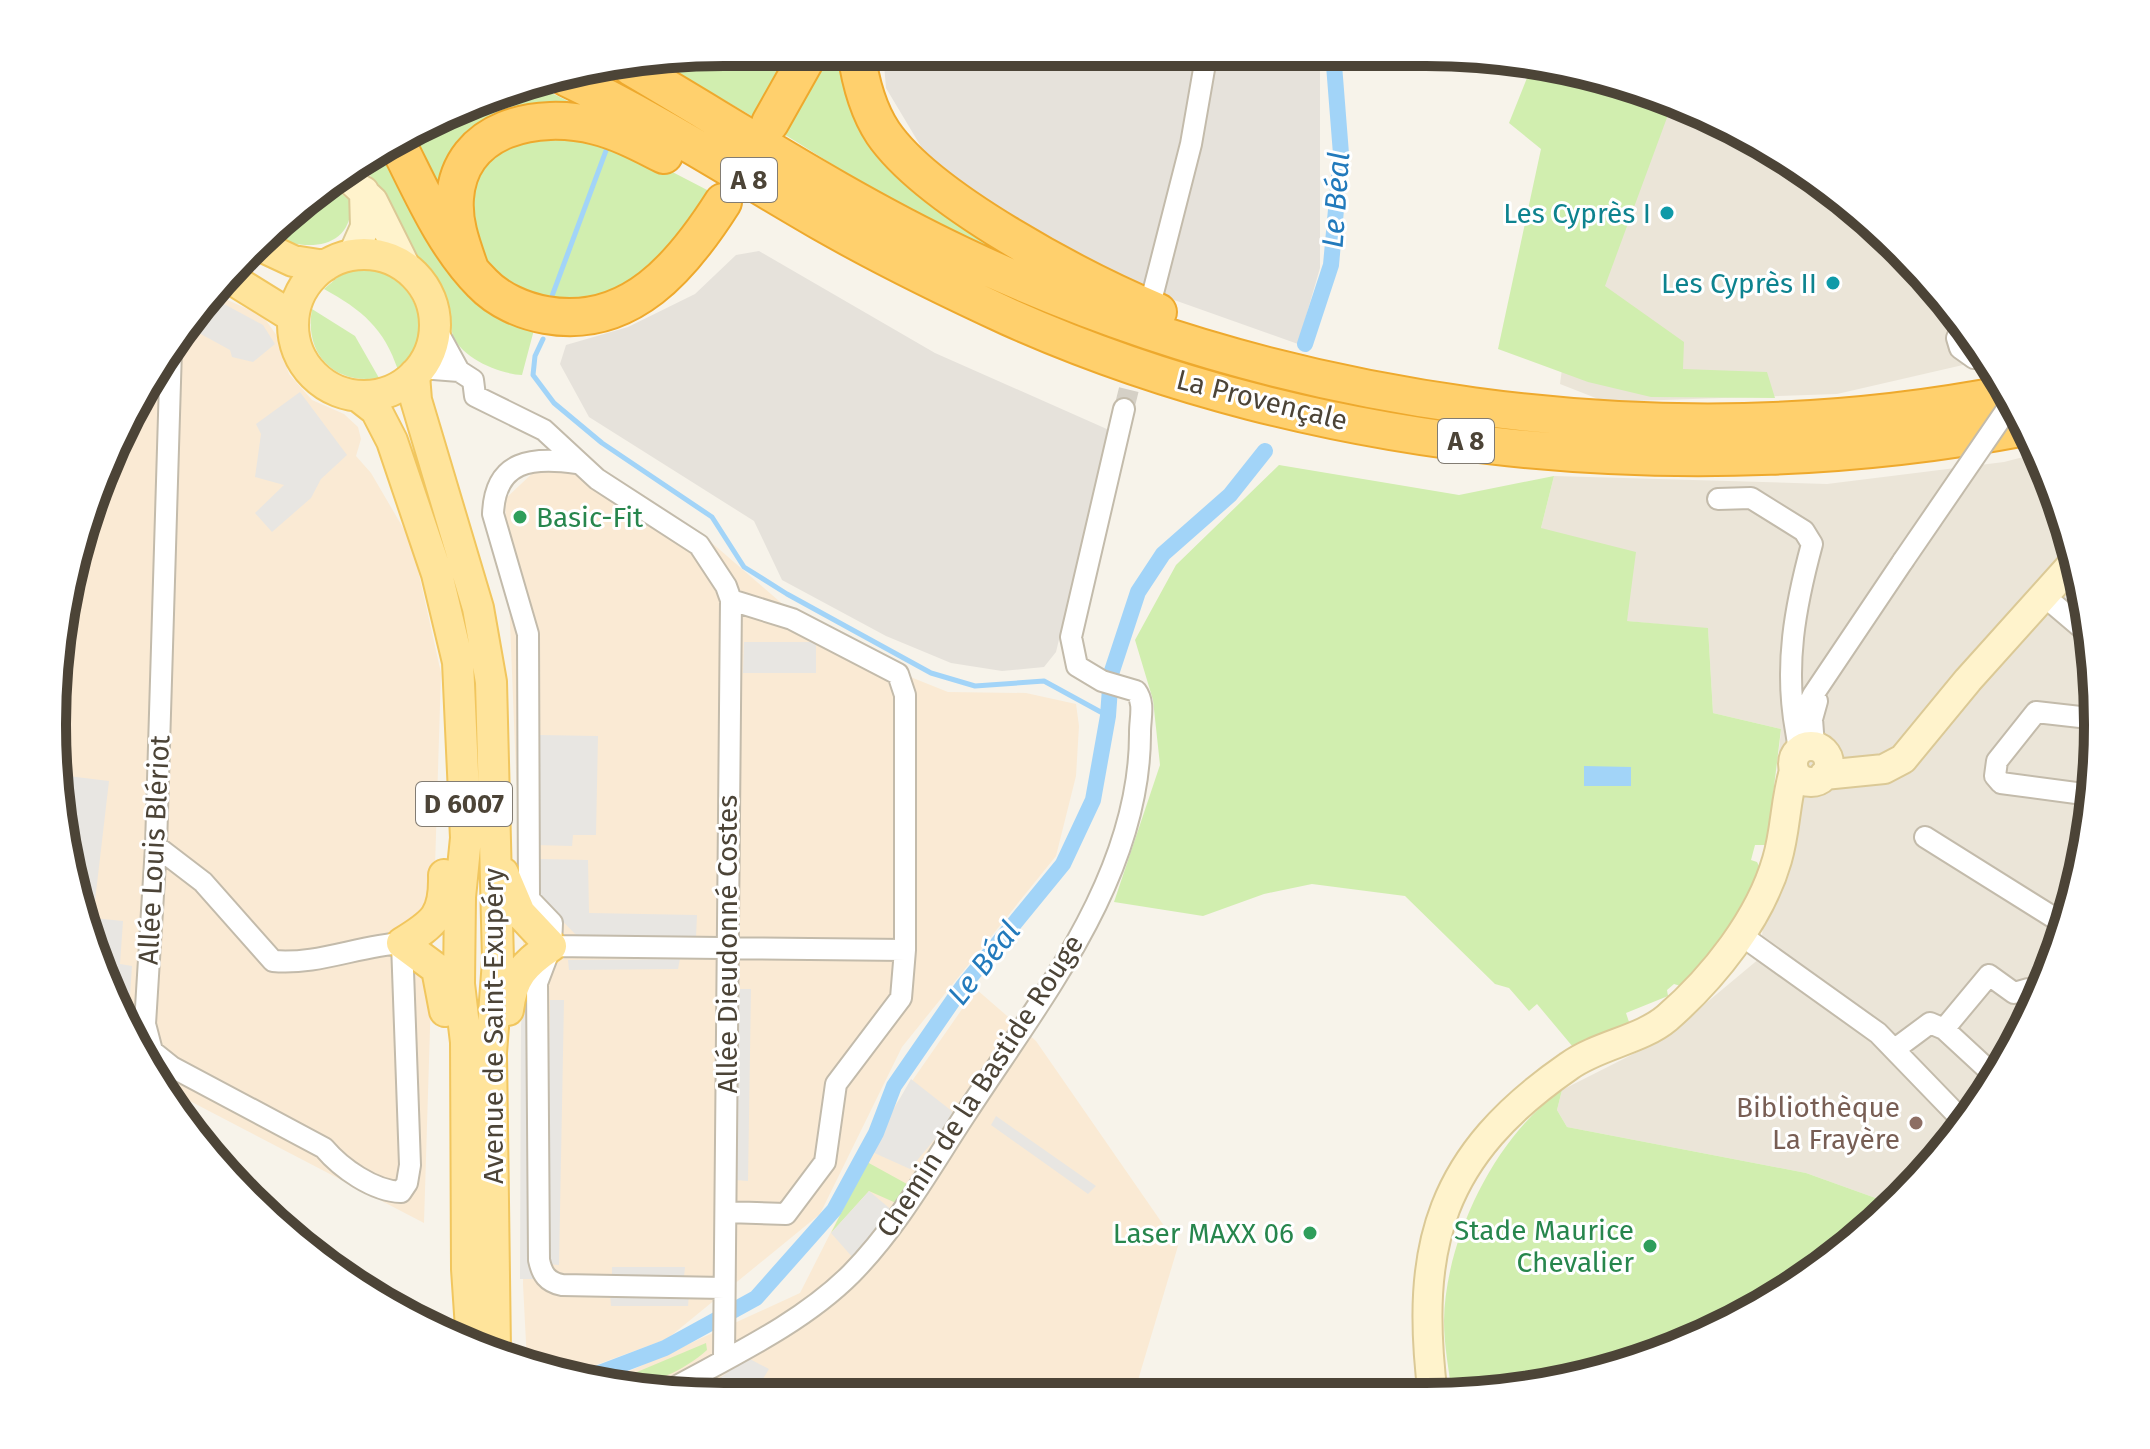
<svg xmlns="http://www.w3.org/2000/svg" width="2150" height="1449" viewBox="0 0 2150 1449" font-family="'Fira Sans',sans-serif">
<rect width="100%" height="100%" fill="#f7f3ea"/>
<path fill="#ebe5d8" d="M 1601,80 L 1723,122 L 1901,249 L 1989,359 L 1837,394 L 1606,402 L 1560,384 Z
M 2039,453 L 2085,593 L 2098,724 L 2085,855 L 2047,981 L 1985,1098 L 1895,1205 L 1806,1173 L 1567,1127 L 1557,1110 L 1562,1090 L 1663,1039 L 1760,958 L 1781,729 L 1713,713 L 1708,629 L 1627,621 L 1541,528 L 1554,476 L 1827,484 L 2004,462 Z"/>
<path fill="#faead4" d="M 214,294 L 263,316 L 277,336 L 289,374 L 312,400 L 344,414 L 358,427 L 361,439 L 356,456 L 371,473 L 412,543 L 441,673 L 424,1223 L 163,1087 L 142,1060 L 65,856 L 53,680 L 103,468 L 191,315 Z
M 539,467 L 601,473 L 705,537 L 794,614 L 913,678 L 948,692 L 1026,693 L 1076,704 L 1079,726 L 1076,776 L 1056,856 L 902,1047 L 820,1214 L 667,1339 L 568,1375 L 527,1362 L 523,1284 L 527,1046 L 505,499 Z
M 976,989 L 1036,1041 L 1178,1246 L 1133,1397 L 725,1397 L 599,1385 L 800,1293 L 896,1104 Z"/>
<path fill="#e6e2db" d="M 883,52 L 1320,52 L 1320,268 L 1298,344 L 1146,290 L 999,213 L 926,155 L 886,88 Z
M 759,251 L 935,353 L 1109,430 L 1056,652 L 1044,667 L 1002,671 L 951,663 L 886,636 L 782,580 L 754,521 L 589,417 L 560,364 L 566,345 L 628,327 L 695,294 L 736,255 Z"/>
<path fill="#d1eeaf" d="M 725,52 L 794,52 L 757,119 L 660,63 Z
M 828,52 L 847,52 L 851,88 L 1036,261 C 953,247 855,177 782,133 Z
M 1533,63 L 1556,65 L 1672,104 L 1605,286 L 1684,342 L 1683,369 L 1767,372 L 1775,398 L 1651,397 L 1588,382 L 1498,349 L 1541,149 L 1509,123 Z
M 533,84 L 582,108 L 531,112 L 442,206 L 403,140 L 509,88 Z
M 553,132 L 630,150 L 711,192 C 687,224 662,268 625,287 C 535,334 426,249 483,155 Z
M 388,147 L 535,326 L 522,375 C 499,374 458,357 452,332 C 448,315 448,301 440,284 C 434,274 422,266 416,256 C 395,222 388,189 357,162 Z
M 331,184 L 351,202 C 353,249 307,252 274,237 Z
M 366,267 C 417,277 438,333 398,370 C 384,328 362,310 324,289 L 345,271 Z
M 312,309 L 355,336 L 379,378 C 333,385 304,353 312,309 Z
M 1279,465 L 1459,495 L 1554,476 L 1541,528 L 1636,552 L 1627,621 L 1708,628 L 1713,713 L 1781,729 L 1767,845 L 1755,845 L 1751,860 L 1757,862 L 1762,872 L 1737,918 L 1684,987 L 1674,984 L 1667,990 L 1668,996 L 1626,1013 L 1629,1022 L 1573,1047 L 1537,1004 L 1529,1011 L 1509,988 L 1495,984 L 1405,896 L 1312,884 L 1264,894 L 1203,916 L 1114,902 L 1160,765 L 1153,700 L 1135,640 L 1176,565 Z
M 1562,1090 L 1557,1110 L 1567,1127 L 1806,1173 L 1895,1205 L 1799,1283 L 1683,1346 L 1557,1384 L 1452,1394 C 1449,1371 1444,1345 1444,1321 C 1445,1240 1495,1136 1562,1090 Z
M 867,1162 L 907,1184 L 896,1203 L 869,1191 L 831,1233 Z
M 706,1343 L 707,1350 C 680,1374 643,1389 606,1385 Z"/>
<path fill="#e8e6e2" d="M 211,297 L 263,325 L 275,344 L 253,362 L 232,357 L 230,350 L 188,327 Z
M 300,392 L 347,455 L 321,479 L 311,498 L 272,532 L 255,513 L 284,485 L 255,477 L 261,434 L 256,424 Z
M 744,642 L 816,642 L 816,673 L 743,673 Z
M 538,735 L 598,736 L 596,835 L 573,835 L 572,846 L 536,845 Z
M 60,775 L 109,781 L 93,918 L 123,921 L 120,964 L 132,966 L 128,1023 L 65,856 Z
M 540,859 L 588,860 L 589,913 L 697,915 L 696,937 L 579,938 L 540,898 Z
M 680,959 L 678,969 L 569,970 L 568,960 Z
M 737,989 L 751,989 L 748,1181 L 736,1180 Z
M 550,1000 L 564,1000 L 559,1265 L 546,1264 Z
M 533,1004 L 532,1213 L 533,1279 L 520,1279 L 521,1027 L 522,1005 Z
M 911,1079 L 953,1112 L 944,1128 L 910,1169 L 870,1151 Z
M 996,1116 L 1096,1186 L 1088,1194 L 991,1125 Z
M 869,1191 L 894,1212 L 854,1259 L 831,1233 Z
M 612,1267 L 685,1267 L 684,1277 L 612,1278 Z
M 610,1293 L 689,1294 L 688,1306 L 611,1306 Z
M 748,1358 L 769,1369 L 752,1397 L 700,1392 Z"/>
<path fill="#a2d4f8" d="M 1584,766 L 1631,767 L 1631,786 L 1584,786 Z"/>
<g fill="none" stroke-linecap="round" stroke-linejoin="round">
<path stroke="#a2d4f8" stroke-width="5" d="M 552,296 L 607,148
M 543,339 L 535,356 L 533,375 L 554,403 L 602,443 L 712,517 L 744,567 L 787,594 L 931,673 L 975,686 L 1044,681 L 1108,716"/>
<path stroke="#a2d4f8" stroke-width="16" d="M 1305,344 L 1331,265 L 1341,154 L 1333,52
M 581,1380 L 665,1348 L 756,1298 L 834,1210 L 876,1133 L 894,1086 L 963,986 L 1063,864 L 1093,800 L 1108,716 L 1111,674 L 1138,592 L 1163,554 L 1230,495 L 1265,451"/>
<path stroke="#d5d0c6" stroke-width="20" stroke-dasharray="20 10" stroke-linecap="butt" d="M 1124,409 L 1146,320"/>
<g stroke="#c3bbab" stroke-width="24">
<path id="street" d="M 1153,293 L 1191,144 L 1207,52
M 1963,325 L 1957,338 L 1960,348 L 1974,358 L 1987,355
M 435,327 L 459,371
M 421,368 L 459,371
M 459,371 L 473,380 L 475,396 L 544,430 L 597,479 L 699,545 L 726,586 L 731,600 L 724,1358
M 577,463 C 533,457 495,459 493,514 L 528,634 L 529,899 L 552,923 L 551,946 L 537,983 L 539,1260 C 542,1274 547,1282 562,1285 L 724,1288
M 1718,499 L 1751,498 L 1804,531 L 1812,544 C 1795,607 1784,666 1796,731
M 2043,595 L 2089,634
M 1814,746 L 1812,719 L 1817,701
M 1799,750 L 1796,731 L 1813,695 L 1903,561
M 2091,795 L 2001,783 L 1995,776 L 1997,761 L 2036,712 L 2098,719
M 1925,837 L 2064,924
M 156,846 L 203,882 L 273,961 C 317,965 358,946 402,943 L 410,1165 L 407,1183 L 401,1192 C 373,1191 341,1168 324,1148 L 172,1067 L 152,1051 L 145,1024 L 156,846 L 171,349
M 1741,935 L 1878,1033 L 1965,1123
M 551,946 L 905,950
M 1944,1029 L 1989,975 L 2014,993 L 2028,989
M 1895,1049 L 1930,1023 L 1944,1029 L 1996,1077
M 726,1212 L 786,1214 L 825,1162 L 836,1084 L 901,998 L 905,950 L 905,695 L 898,674 L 792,619 L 731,600
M 668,1391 C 729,1357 801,1324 851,1274 C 899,1225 930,1168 967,1112 C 1041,998 1141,875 1140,732 C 1140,718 1145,703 1136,691 L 1102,681 L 1077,666 L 1071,637 L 1124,409"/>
</g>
<g stroke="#dbc996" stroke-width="32">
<path id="secondary" d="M 343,173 L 373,201 L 407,269
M 353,254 L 365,227 L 364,191
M1793 764a18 18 0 1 1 36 0a18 18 0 1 1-36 0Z
M 1824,775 L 1884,769 L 1903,759 L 1968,680 L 2075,561
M 1433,1396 C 1414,1245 1440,1155 1569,1066 C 1598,1045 1641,1040 1667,1018 C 1714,977 1760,919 1777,860 C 1786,830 1785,800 1794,771"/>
</g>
<g stroke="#f1c65e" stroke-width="34">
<path id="primary" d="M 263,247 L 293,261 L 325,266
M293 325a71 71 0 1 1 142 0a71 71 0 1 1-142 0Z
M 230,278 L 293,317
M 414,375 L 416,400 L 478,608 L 491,682 L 498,961 L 491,1053 L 495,1351
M 358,396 L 376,410 L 392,441 L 437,574 L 458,662 L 466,838 L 460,897 L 459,984 L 466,1042 L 467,1269 L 472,1343
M 503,873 L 520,913 L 551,946 C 524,964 512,977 508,1010
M 444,875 C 445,915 435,923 402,943 L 437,969 L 445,1011"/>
</g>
<g stroke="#eea92d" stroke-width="40">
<path id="highway" d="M 856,52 C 860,80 867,109 883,133 C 929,200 1082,280 1158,312
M 631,67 C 740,131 847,201 961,255 C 1279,406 1661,461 2008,394
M 567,78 C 655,120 738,174 823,223 C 883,257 946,288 1009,317 C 1317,455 1695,490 2025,427
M 770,123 L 810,52
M 397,143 C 421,190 444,245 482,283 C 498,300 523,311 546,315 C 630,330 683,265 723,202
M 470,269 C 462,246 453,223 455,198 C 460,127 538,111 596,126 C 620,132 642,144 664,155"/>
</g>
<use href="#street" stroke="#fff" stroke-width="20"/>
<use href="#secondary" stroke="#fff3cc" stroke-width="28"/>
<use href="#primary" stroke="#ffe49b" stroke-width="30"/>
<use href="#highway" stroke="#ffd06d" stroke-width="36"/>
<g stroke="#c3bbab" stroke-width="24" stroke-linecap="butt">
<path id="street-bridge" d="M 1903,561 L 2012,402"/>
</g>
<use href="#street-bridge" stroke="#fff" stroke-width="20"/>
</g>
<g fill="#0f9aa8" stroke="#fff" stroke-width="3">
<circle cx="1667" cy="213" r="8"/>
<circle cx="1833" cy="283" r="8"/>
</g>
<g fill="#2e9e5b" stroke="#fff" stroke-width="3">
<circle cx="520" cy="517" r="8"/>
<circle cx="1310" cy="1233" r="8"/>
<circle cx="1650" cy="1246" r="8"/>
</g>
<circle fill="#8d6e63" stroke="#fff" stroke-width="3" cx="1916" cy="1123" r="8"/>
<g text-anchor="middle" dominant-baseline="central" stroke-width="6" stroke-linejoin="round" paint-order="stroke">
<g fill="#fff" stroke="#827c73" stroke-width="2">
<rect x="721" y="158" width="56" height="44" rx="6"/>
<rect x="1438" y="419" width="56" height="44" rx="6"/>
<rect x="416" y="782" width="96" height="44" rx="6"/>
</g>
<g font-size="26" font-weight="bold" fill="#4c4437">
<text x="749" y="180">A 8</text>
<text x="1466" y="441">A 8</text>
<text x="464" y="804">D 6007</text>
</g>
<g font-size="28" fill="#0d838f" stroke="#fff" text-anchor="end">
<text x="1651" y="213">Les Cyprès I</text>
<text x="1817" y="283">Les Cyprès II</text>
</g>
<g font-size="28" fill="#4c4437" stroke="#fff">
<text transform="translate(1262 400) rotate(14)">La Provençale</text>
<text transform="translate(154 850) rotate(-87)">Allée Louis Blériot</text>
<text transform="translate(727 944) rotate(-90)">Allée Dieudonné Costes</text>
<text transform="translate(493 1026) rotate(-90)">Avenue de Saint-Exupéry</text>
<text transform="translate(980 1086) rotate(-57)">Chemin de la Bastide Rouge</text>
</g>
<g font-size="28" fill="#27864d" stroke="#fff" text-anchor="end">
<text x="536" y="517" text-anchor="start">Basic-Fit</text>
<text x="1634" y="1230">Stade Maurice<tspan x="1634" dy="32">Chevalier</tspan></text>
<text x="1294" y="1233">Laser MAXX 06</text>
</g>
<g font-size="28" fill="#785e54" stroke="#fff" text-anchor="end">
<text x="1900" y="1107">Bibliothèque<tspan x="1900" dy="32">La Frayère</tspan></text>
</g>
<g font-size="30" font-style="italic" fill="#227abc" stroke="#fff">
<text transform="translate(1336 200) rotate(-86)">Le Béal</text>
<text transform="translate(984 963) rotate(-52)">Le Béal</text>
</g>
</g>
<path d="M0 0H2150V1449H0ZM724 66H1426A658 658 0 0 1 2084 724V725A658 658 0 0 1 1426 1383H724A658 658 0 0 1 66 725V724A658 658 0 0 1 724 66Z" fill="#fff" fill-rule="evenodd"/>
<path fill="none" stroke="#4c4437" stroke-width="10" d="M724 66H1426A658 658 0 0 1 2084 724V725A658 658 0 0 1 1426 1383H724A658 658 0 0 1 66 725V724A658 658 0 0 1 724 66Z"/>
</svg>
